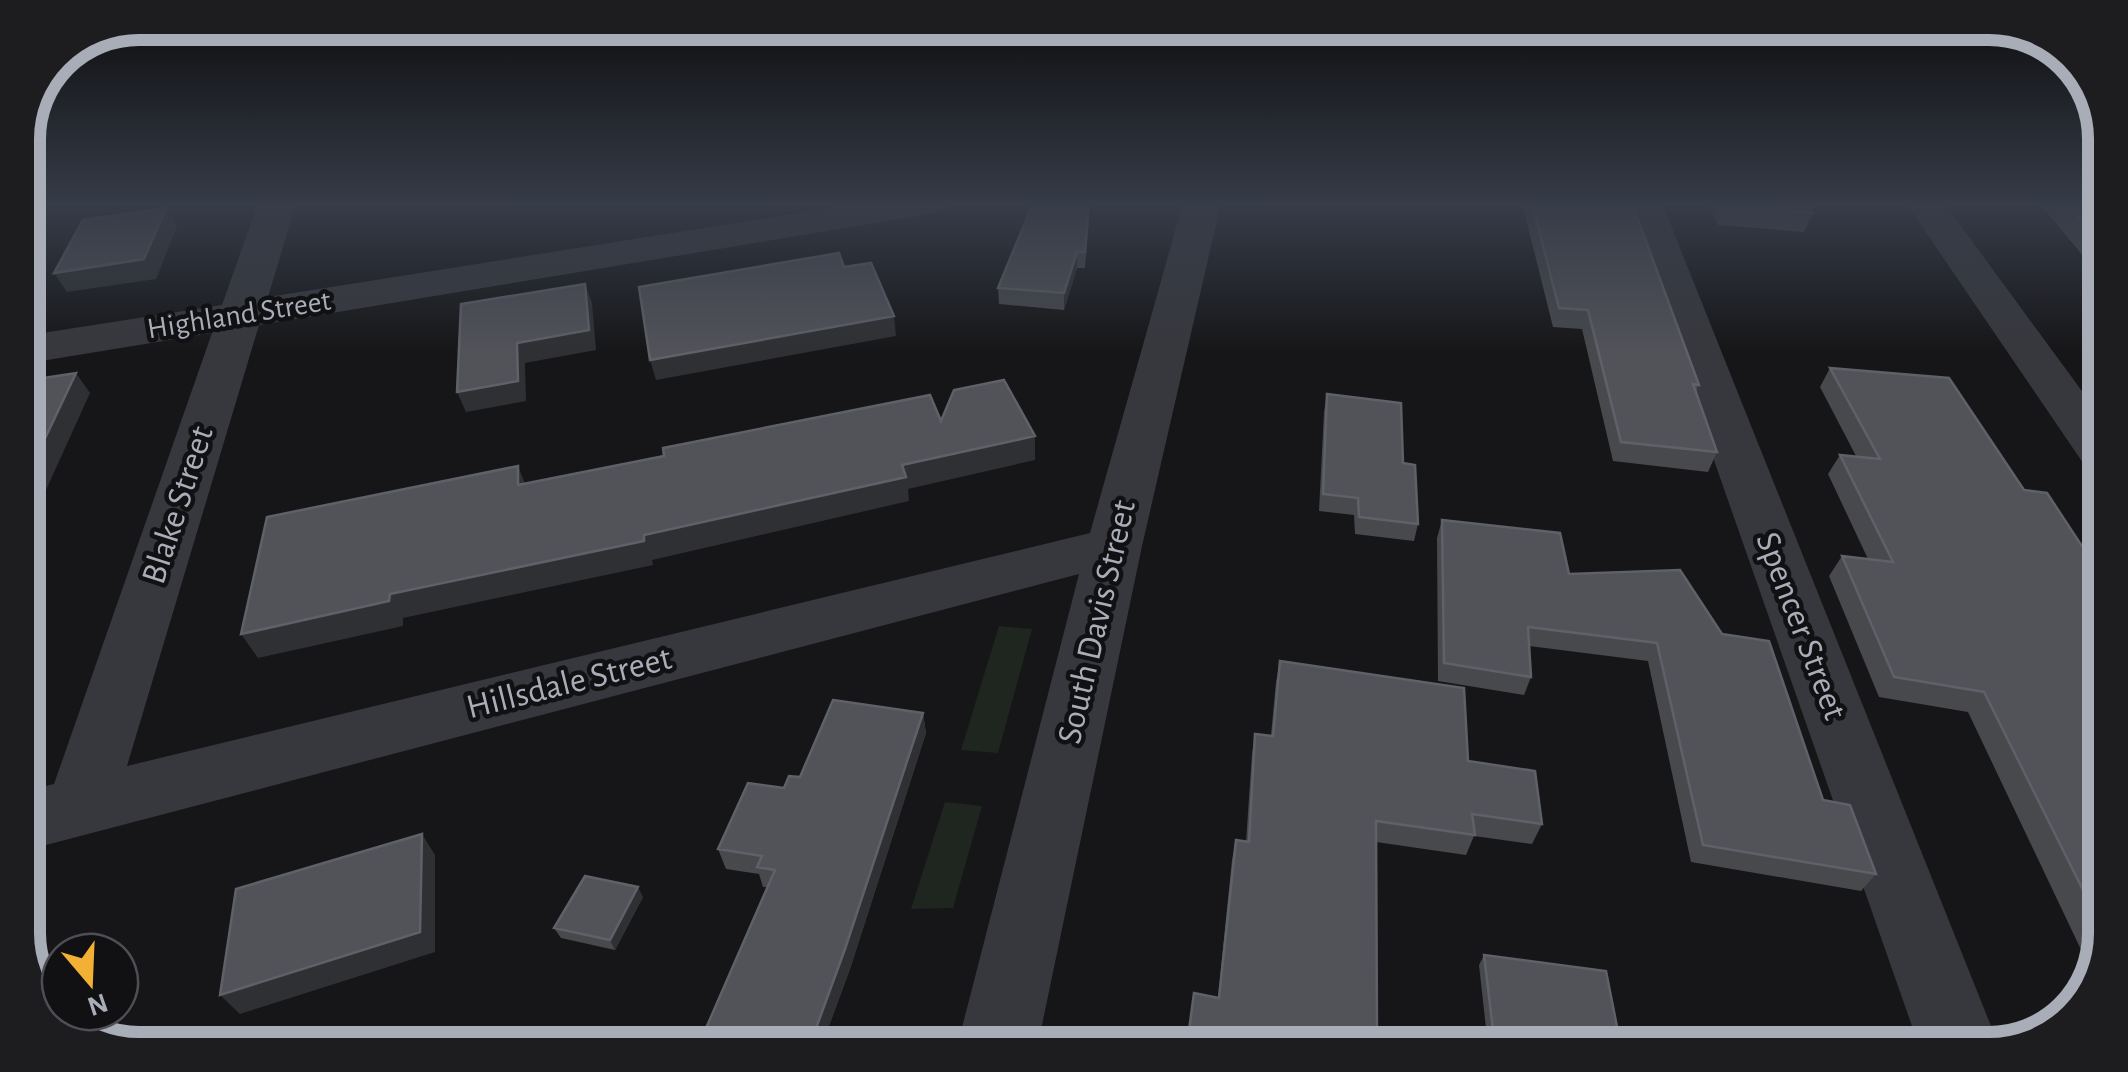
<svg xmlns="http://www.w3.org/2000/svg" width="2128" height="1072" viewBox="0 0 2128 1072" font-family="'Alegreya Sans',sans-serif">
<rect width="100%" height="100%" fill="#161618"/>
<path fill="#1e261f" d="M 999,626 L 1032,629 L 998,753 L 961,750 Z
M 945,802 L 982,806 L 953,908 L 911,909 Z"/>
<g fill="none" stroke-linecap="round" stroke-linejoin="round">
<path fill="#37383d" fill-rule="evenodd" d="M 258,203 L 296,203 L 268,297 L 861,203 L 949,203 L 944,211 L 930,214 L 259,325 L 127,766 L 1090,533 L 1183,203 L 1221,203 L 1142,546 L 1038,1044 L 958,1043 L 1079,574 L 23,851 L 23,791 L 54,784 L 212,333 L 23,364 L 23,336 L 222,305 Z
M 1624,203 L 1662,203 L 1999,1046 L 1920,1049 Z
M 1906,203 L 1944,203 L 2101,417 L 2101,468 L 2083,463 Z"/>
</g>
<path fill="#47494d" d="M 1522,203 L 1632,203 L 1699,385 L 1696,392 L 1717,452 L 1708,472 L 1613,461 L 1582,329 L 1553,327 Z
M 1708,203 L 1807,203 L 1813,213 L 1804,232 L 1718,225 Z
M 2039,203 L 2104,203 L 2103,275 L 2099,275 Z
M 1089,220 L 1085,268 L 1077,268 L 1064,310 L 999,304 L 998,288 Z
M 1830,368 L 2024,490 L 2099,572 L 2094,977 L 1968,712 L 1879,697 L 1829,576 L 1842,556 L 1868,559 L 1828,474 L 1840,455 L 1856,456 L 1820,387 Z
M 1327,394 L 1403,463 L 1418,524 L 1414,541 L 1355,534 L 1354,515 L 1319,511 L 1324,412 Z
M 1442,520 L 1569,574 L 1680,570 L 1823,800 L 1876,874 L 1861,891 L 1691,862 L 1648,661 L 1529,646 L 1531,677 L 1524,695 L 1438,681 L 1437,538 Z
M 1280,661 L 1468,761 L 1542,824 L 1532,844 L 1474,836 L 1466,855 L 1376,842 L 1377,1029 L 1218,997 L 1232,860 L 1236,840 L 1246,842 L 1252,754 L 1255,734 L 1271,735 L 1276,682 Z
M 923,713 L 926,733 L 850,969 L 823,1042 L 700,1042 L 768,887 L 763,887 L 759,874 L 726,869 L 718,849 L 784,788 Z
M 643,897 L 615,950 L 561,938 L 554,928 Z
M 1484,955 L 1621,1047 L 1488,1046 L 1479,965 Z"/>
<path fill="#2f3033" d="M 23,203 L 31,203 L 23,216 Z
M 166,208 L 177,226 L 156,279 L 67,292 L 54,273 Z
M 1077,252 L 1077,268 L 1064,310 L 1064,293 Z
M 585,284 L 592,303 L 596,350 L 525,363 L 526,401 L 466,412 L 457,392 L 517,343 Z
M 894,316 L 896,336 L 656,380 L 650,360 Z
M 76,373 L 90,393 L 32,521 L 23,523 L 23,485 Z
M 1035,436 L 1035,460 L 908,489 L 909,501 L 652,560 L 653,565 L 403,618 L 403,626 L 258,658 L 241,634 L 390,594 L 644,535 L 902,465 Z
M 518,466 L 528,491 L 518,485 Z
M 923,713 L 926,733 L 850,969 L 823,1042 L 811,1042 Z
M 422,834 L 435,855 L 435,952 L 240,1014 L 220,995 Z
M 638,887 L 643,897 L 615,950 L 610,940 Z"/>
<path fill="#525359" stroke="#5f6168" stroke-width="2.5" d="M 1033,203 L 1089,204 L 1085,252 L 1077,252 L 1064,293 L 998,288 Z
M 1532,203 L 1632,203 L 1699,385 L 1693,384 L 1717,452 L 1621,442 L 1588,310 L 1559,308 Z
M 1724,203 L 1807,203 L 1813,213 L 1726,206 Z
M 2066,203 L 2104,203 L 2104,246 Z
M 166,208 L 144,259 L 54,273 L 83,220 Z
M 839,253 L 844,267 L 871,263 L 894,316 L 650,360 L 639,287 Z
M 585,284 L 589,330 L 517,343 L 518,381 L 457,392 L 461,304 Z
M 1830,368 L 1949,378 L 2024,490 L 2047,493 L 2099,572 L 2099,596 L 2092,595 L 2099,608 L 2095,914 L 1984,692 L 1894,677 L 1842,556 L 1893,562 L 1840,455 L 1880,459 Z
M 76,373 L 23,485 L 23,381 Z
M 1004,380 L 1035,436 L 902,465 L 906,477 L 644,535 L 644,541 L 390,594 L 389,601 L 241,634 L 267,517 L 518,466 L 518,485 L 664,456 L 663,448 L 930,395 L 941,421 L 954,390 Z
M 1327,394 L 1401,403 L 1403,463 L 1415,465 L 1418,524 L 1359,517 L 1358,498 L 1323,494 Z
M 1442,520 L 1560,533 L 1569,574 L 1680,570 L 1722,634 L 1769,641 L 1823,800 L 1850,805 L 1876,874 L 1703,845 L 1657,643 L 1528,627 L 1531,677 L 1444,663 Z
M 1280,661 L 1464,688 L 1468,761 L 1535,771 L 1542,824 L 1472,814 L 1475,835 L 1376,821 L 1377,1029 L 1397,1033 L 1397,1046 L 1187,1045 L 1194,993 L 1219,998 L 1236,840 L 1249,842 L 1255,734 L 1273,736 Z
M 833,700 L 923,713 L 845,949 L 811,1042 L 700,1042 L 775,870 L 757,867 L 762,856 L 718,849 L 748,783 L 784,788 L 789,776 L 800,777 Z
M 422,834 L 420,932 L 220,995 L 236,889 Z
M 585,876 L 638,887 L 610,940 L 554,928 Z
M 1484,955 L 1606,971 L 1621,1047 L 1495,1046 Z"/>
<linearGradient id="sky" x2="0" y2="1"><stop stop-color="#0c0c0d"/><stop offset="0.58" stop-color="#363c48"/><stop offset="1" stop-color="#363c48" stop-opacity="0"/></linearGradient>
<rect width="2128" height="353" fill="url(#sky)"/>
<g text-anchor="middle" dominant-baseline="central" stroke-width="9" stroke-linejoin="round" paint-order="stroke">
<g font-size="30" fill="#a8adb8" stroke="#111113">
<text transform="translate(239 315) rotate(-9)">Highland Street</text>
</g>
<g font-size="35" fill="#a8adb8" stroke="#111113">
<text transform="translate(178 505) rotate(-72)">Blake Street</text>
<text transform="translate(1097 622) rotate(-77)">South Davis Street</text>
<text transform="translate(1801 626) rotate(69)">Spencer Street</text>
<text transform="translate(569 683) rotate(-14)">Hillsdale Street</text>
</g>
</g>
<path d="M0 0H2128V1072H0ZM139 40H1989A99 99 0 0 1 2088 139V933A99 99 0 0 1 1989 1032H139A99 99 0 0 1 40 933V139A99 99 0 0 1 139 40Z" fill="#1d1d20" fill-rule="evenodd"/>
<path fill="none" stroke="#a8adb8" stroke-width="12" d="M139 40H1989A99 99 0 0 1 2088 139V933A99 99 0 0 1 1989 1032H139A99 99 0 0 1 40 933V139A99 99 0 0 1 139 40Z"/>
<g transform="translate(90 982) rotate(161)"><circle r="48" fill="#111113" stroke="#4d4f55" stroke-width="2.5"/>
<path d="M0-8L18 38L0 25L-18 38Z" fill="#f2b134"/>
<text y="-15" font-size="28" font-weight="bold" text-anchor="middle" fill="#a8adb8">N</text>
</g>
</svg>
